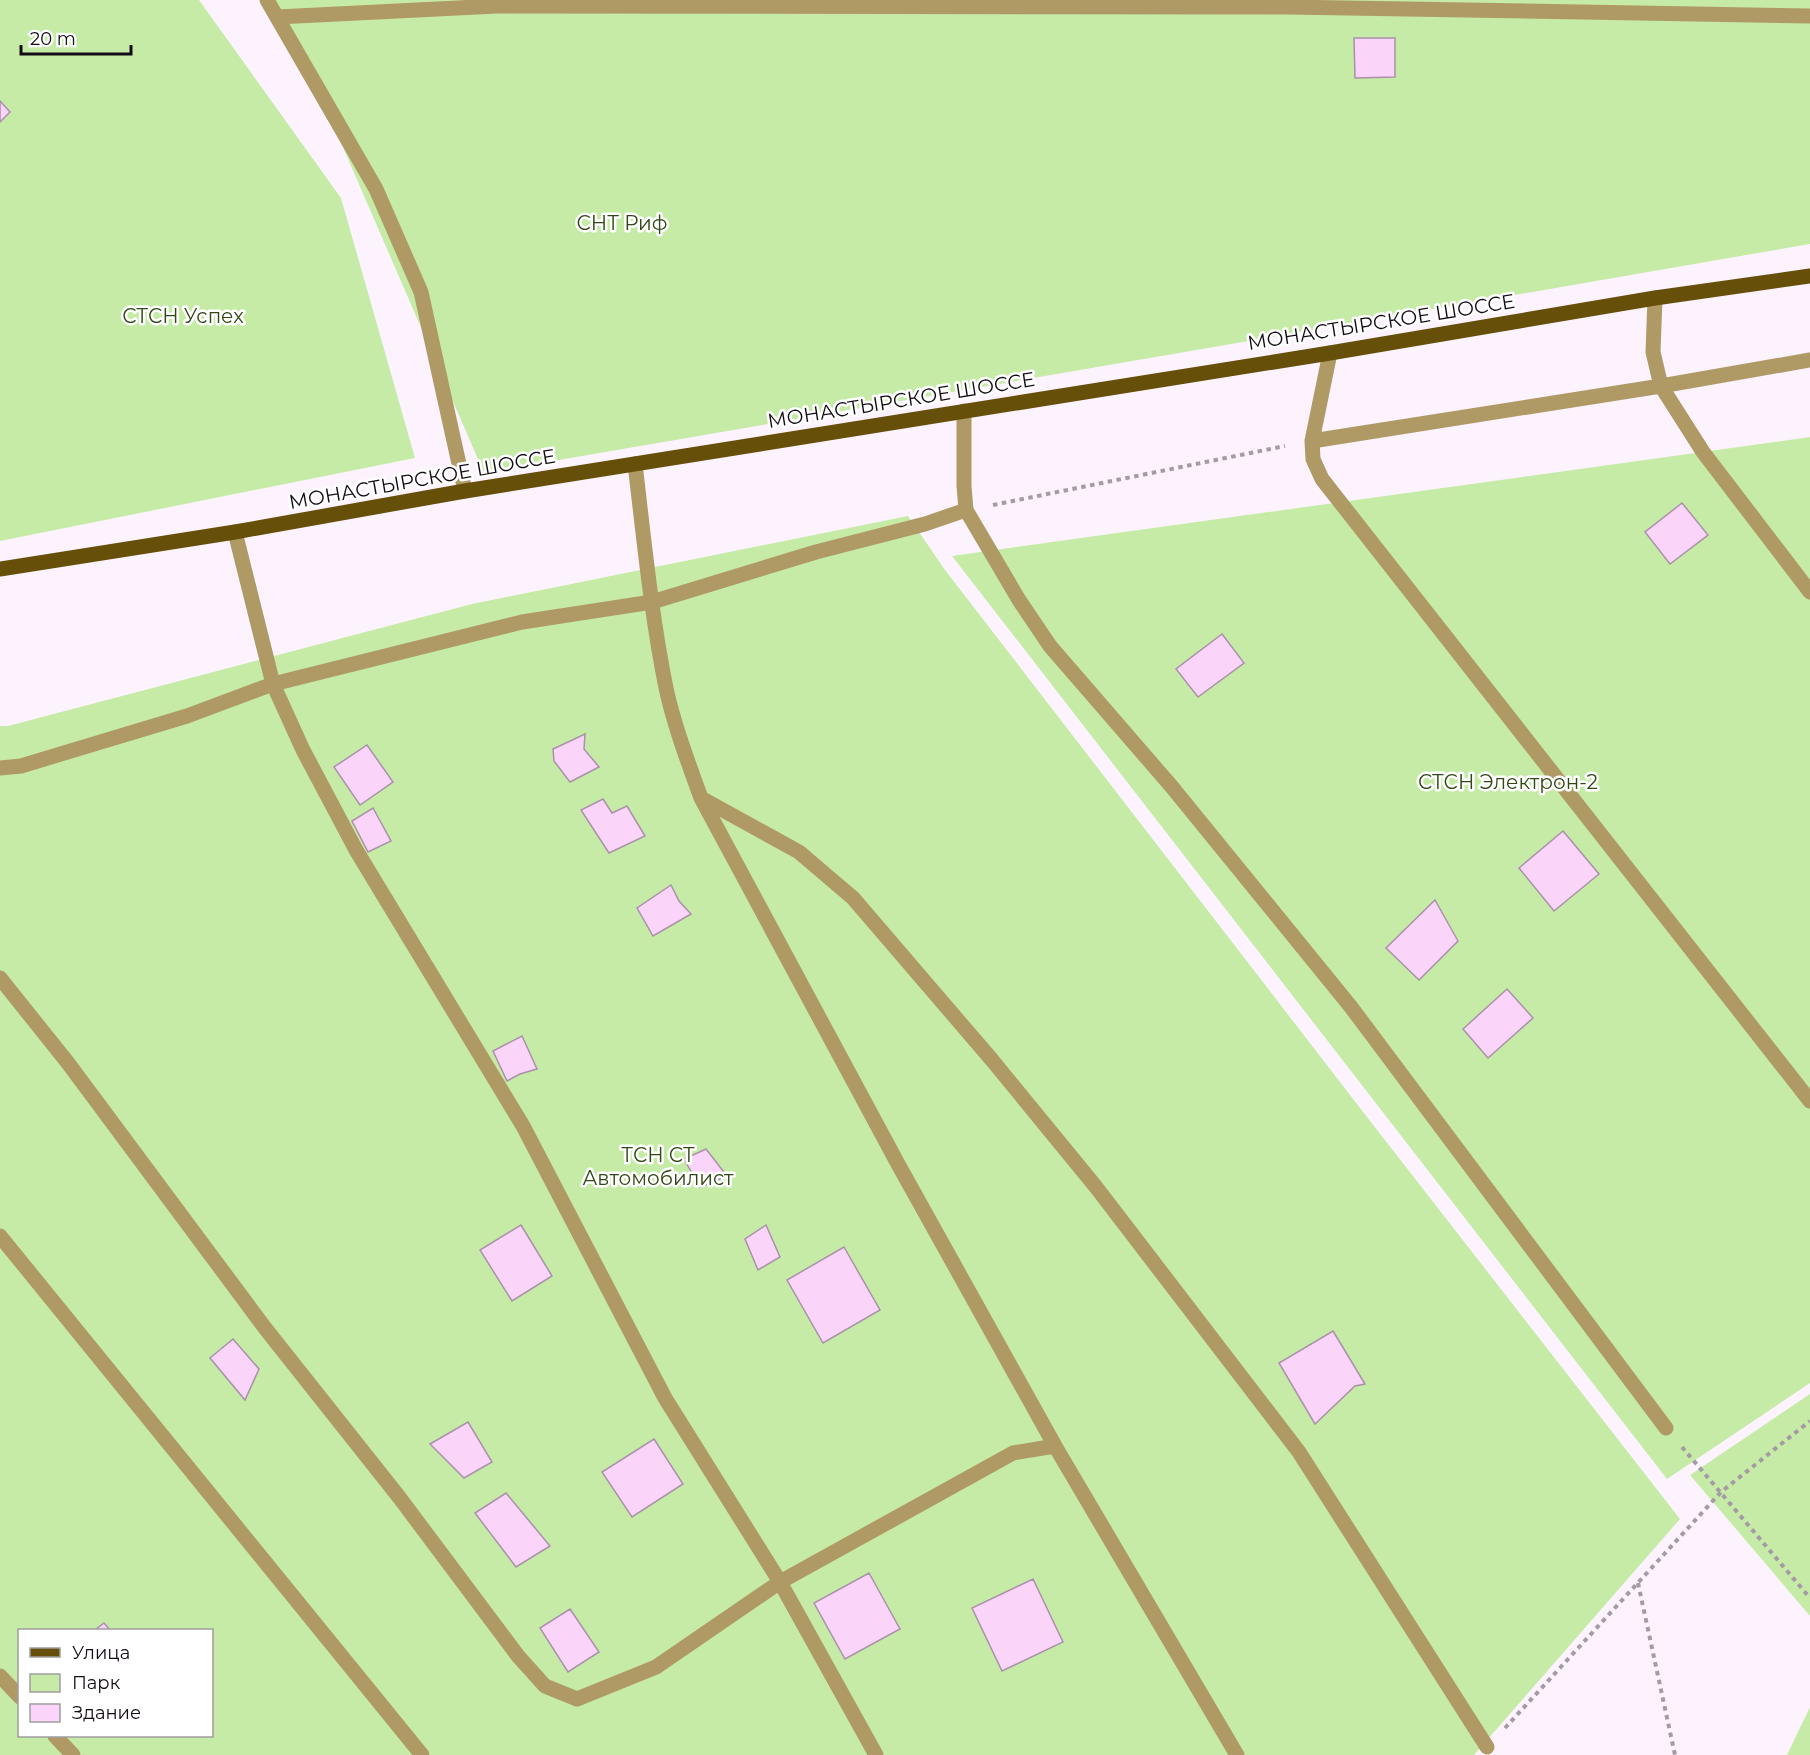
<svg xmlns="http://www.w3.org/2000/svg" width="1810" height="1755" viewBox="0 0 1810 1755" font-family="Montserrat,sans-serif">
<rect width="100%" height="100%" fill="#fdf3fe"/>
<path fill="#c6eba7" fill-rule="evenodd" d="M 0,0 L 199,0 L 341,198 L 415,458 L 0,541 Z
M 272,0 L 1810,0 L 1810,244 L 484,473 L 316,85 Z
M 1810,437 L 1810,1383 L 1667,1479 L 952,556 Z
M 908,516 L 945,570 L 1367,1117 L 1680,1519 L 1474,1755 L 0,1755 L 0,726 L 8,726 L 472,604 ZM 20,1630 L 212,1630 L 212,1736 L 20,1736 Z
M 1810,1394 L 1810,1616 L 1690,1475 Z
M 1810,1707 L 1810,1755 L 1787,1755 Z"/>
<path fill="#fad4f9" stroke="#aa91a9" stroke-width="1.5" d="M 1354,38 L 1395,38 L 1395,77 L 1355,78 Z
M 0,101 L 10,112 L 0,122 Z
M 1682,503 L 1708,535 L 1670,564 L 1645,532 Z
M 1222,634 L 1244,663 L 1198,697 L 1176,669 Z
M 585,734 L 584,749 L 599,767 L 570,782 L 554,761 L 553,749 Z
M 367,745 L 393,782 L 360,805 L 334,767 Z
M 603,799 L 612,813 L 627,806 L 645,836 L 609,853 L 581,810 Z
M 373,808 L 391,841 L 368,852 L 352,821 Z
M 1563,831 L 1599,874 L 1554,911 L 1519,868 Z
M 671,885 L 679,901 L 691,914 L 653,936 L 637,908 Z
M 1435,900 L 1458,941 L 1419,980 L 1386,948 Z
M 1507,989 L 1533,1018 L 1488,1058 L 1463,1029 Z
M 522,1036 L 537,1069 L 520,1074 L 507,1081 L 493,1051 Z
M 706,1149 L 727,1176 L 700,1187 L 684,1159 Z
M 521,1225 L 552,1276 L 512,1301 L 480,1250 Z
M 766,1225 L 780,1257 L 758,1270 L 745,1239 Z
M 844,1247 L 880,1310 L 823,1343 L 787,1280 Z
M 1333,1331 L 1365,1384 L 1355,1386 L 1315,1424 L 1279,1363 Z
M 233,1339 L 259,1369 L 245,1400 L 210,1358 Z
M 468,1422 L 492,1462 L 464,1478 L 430,1444 Z
M 654,1439 L 683,1484 L 632,1517 L 602,1472 Z
M 506,1493 L 550,1546 L 516,1567 L 475,1513 Z
M 869,1573 L 900,1629 L 845,1659 L 814,1603 Z
M 1033,1579 L 1063,1642 L 1002,1671 L 972,1608 Z
M 570,1609 L 599,1652 L 568,1672 L 540,1628 Z
M 104,1623 L 110,1630 L 95,1630 Z"/>
<g fill="none" stroke-linecap="round" stroke-linejoin="round">
<path stroke="#a49ba5" stroke-width="4" stroke-dasharray="4.5 4.5" stroke-linecap="butt" d="M 993,505 L 1285,446
M 1682,1447 L 1810,1598
M 1638,1583 L 1675,1755
M 1505,1728 L 1721,1492 L 1810,1421"/>
<path stroke="#af9a65" stroke-width="15" d="M 267,0 L 376,189 L 421,292 L 465,491
M 277,17 L 497,6 L 1287,7 L 1810,16
M 1655,298 L 1653,352 L 1661,386 L 1703,452 L 1810,592
M 1330,353 L 1312,441 L 1313,459 L 1322,479 L 1810,1101
M 964,411 L 964,486 L 966,510 L 1019,600 L 1050,646 L 1172,787 L 1351,1007 L 1666,1428
M 1312,441 L 1661,386 L 1810,360
M 235,532 L 273,684 L 303,750 L 356,850 L 523,1126 L 665,1398 L 780,1582 L 876,1755
M 0,768 L 21,766 L 187,716 L 273,684 L 522,622 L 652,602 L 816,552 L 925,524 L 966,510
M 701,798 L 799,852 L 853,898 L 992,1060 L 1096,1187 L 1299,1452 L 1487,1747
M 0,978 L 68,1063 L 265,1328 L 399,1497 L 518,1656 L 545,1686 L 577,1699 L 656,1667 L 780,1582 L 1013,1453 L 1055,1446 L 898,1164 L 701,798 C 688,762 674,725 666,688 C 651,614 644,539 635,464
M 0,1236 L 422,1755
M 1055,1446 L 1237,1755
M 0,1676 L 20,1697
M 55,1736 L 73,1755"/>
<path stroke="#664f09" stroke-width="15" d="M 0,569 L 235,532 L 465,491 L 1330,353 L 1655,298 L 1810,276"/>
</g>
<g text-anchor="middle" dominant-baseline="central" stroke-width="5" stroke-linejoin="round" paint-order="stroke">
<g font-size="20" fill="#2f4814" stroke="#fff">
<text x="622" y="223">СНТ Риф</text>
<text x="183" y="316">СТСН Успех</text>
<text x="1508" y="782">СТСН Электрон-2</text>
<text x="658" y="1155">ТСН СТ<tspan x="658" dy="23">Автомобилист</tspan></text>
</g>
<g font-size="20" fill="#130b14" stroke="#fff">
<text transform="translate(1381 322) rotate(-9)">МОНАСТЫРСКОЕ ШОССЕ</text>
<text transform="translate(901 400) rotate(-9)">МОНАСТЫРСКОЕ ШОССЕ</text>
<text transform="translate(422 479) rotate(-10)">МОНАСТЫРСКОЕ ШОССЕ</text>
</g>
</g>
<rect x="18" y="1629" width="195" height="108" fill="#ffffff" stroke="#a19da1" stroke-width="1.5"/>
<rect x="30" y="1648" width="30" height="9" fill="#664f09" stroke="#a19da1" stroke-width="1.5"/>
<text x="72" y="1659" font-size="18" fill="#130b14">Улица</text>
<rect x="30" y="1674" width="30" height="18" fill="#c6eba7" stroke="#a19da1" stroke-width="1.5"/>
<text x="72" y="1689" font-size="18" fill="#130b14">Парк</text>
<rect x="30" y="1704" width="30" height="18" fill="#fad4f9" stroke="#a19da1" stroke-width="1.5"/>
<text x="72" y="1719" font-size="18" fill="#130b14">Здание</text>
<path d="M21 45v9h110v-9" fill="none" stroke="#130b14" stroke-width="3"/>
<text x="30" y="45" font-size="18" fill="#130b14" stroke="#ffffff" stroke-width="4.5" paint-order="stroke">20 m</text>
</svg>
